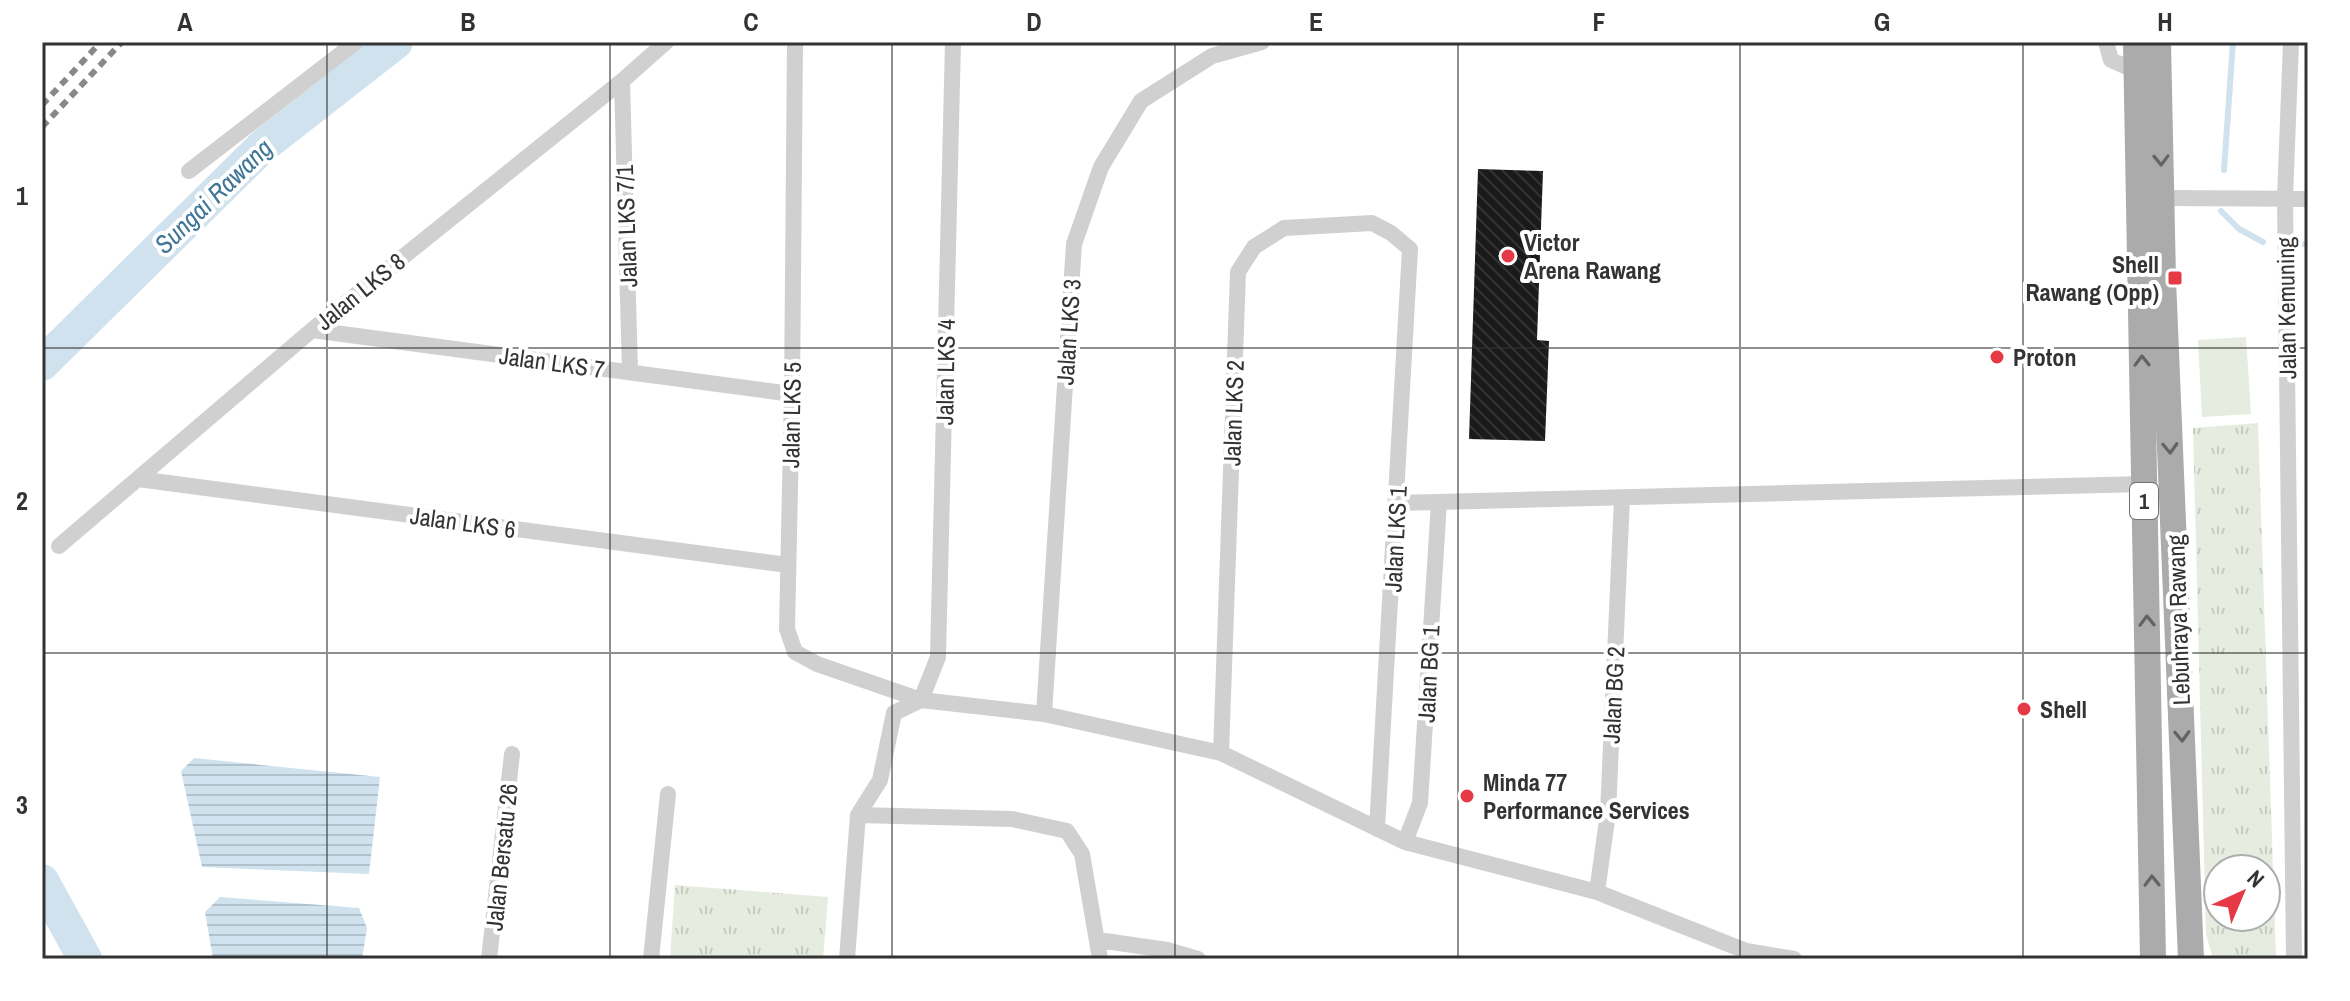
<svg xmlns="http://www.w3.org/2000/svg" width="2350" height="1001" viewBox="0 0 2350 1001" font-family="'Archivo Narrow',sans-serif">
<defs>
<pattern id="park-tufts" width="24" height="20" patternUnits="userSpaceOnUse" patternTransform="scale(2)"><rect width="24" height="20" fill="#e6ecdf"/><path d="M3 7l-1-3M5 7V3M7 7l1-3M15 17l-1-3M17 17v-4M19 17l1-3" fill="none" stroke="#c6cbc0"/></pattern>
<pattern id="water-rules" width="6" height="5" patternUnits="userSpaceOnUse" patternTransform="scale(2)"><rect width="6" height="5" fill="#cfe2ee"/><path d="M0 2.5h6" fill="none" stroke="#b2c2cd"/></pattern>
<pattern id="building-back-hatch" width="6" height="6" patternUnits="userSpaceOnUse" patternTransform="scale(2)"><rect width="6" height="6" fill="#1a1a1a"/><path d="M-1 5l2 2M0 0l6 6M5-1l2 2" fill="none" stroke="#333"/></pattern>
</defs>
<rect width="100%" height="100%" fill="#fff"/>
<path fill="url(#park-tufts)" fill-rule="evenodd" d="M 2258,423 L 2276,959 L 2213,959 L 2206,934 L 2193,428 ZM 2218,869 L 2266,869 L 2266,917 L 2218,917 Z
M 675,885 L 828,897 L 823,959 L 670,959 Z"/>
<path fill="#e6ecdf" d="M 2246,337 L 2251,414 L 2202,417 L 2198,340 Z"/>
<path fill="url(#water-rules)" d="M 194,758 L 380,777 L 369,874 L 202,867 L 181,771 Z
M 220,897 L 359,908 L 367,928 L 362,959 L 213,959 L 205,912 Z"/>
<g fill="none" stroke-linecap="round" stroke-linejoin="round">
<path stroke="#cfe2ee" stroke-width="6" d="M 2224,170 L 2233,42
M 2221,211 L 2239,229 L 2263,242
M 2304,244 L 2308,244"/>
<path stroke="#cfe2ee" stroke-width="34" d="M 42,364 L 264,145 L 396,42
M 42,881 L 85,959"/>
</g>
<path fill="url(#building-back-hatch)" d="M 1478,169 L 1543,171 L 1537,340 L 1549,341 L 1545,441 L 1469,439 Z"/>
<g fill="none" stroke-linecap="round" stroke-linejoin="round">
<path stroke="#d0d0d0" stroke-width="16" d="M 795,42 L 792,394 L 787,629 L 795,652 L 817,664 L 921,700 L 1044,714 L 1221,753 L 1405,842 L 1597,892 L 1746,951 L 1794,959
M 2106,42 L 2111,60 L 2136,71
M 2291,42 L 2285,198 L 2294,959
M 622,81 L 630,372
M 189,171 L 356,42
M 2162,198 L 2308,199
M 312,330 L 792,394
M 138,479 L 788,565
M 1397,503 L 2144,484
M 59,546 L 312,330 L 622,81 L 666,42
M 921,700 L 938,657 L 953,42
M 1044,714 L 1074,244 L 1101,167 L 1141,101 L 1212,56 L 1262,42
M 1221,753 L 1238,272 L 1254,247 L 1284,228 L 1372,223 L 1391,233 L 1410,249 L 1377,829
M 858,815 L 1012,819 L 1067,831 L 1082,854 L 1100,959
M 1405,842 L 1420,803 L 1439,502
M 1597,892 L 1608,813 L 1622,498
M 1098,940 L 1167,950 L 1198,959
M 489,959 L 512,754
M 651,959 L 668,794
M 847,959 L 858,815 L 880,780 L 894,713 L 921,700"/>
<path stroke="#ababab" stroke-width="26" d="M 2136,42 L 2153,959
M 2158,42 L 2163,279 L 2191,959"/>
<path stroke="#888" stroke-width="6" stroke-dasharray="8 6" stroke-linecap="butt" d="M 42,105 L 101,42
M 42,127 L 122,42"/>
</g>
<defs><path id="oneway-chevron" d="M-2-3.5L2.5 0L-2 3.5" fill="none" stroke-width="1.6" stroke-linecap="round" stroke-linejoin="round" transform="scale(2)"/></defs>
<g stroke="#636363">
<use href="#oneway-chevron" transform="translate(2161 160) rotate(89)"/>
<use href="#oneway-chevron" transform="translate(2142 361) rotate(-91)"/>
<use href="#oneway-chevron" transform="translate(2170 448) rotate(88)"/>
<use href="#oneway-chevron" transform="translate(2147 621) rotate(-91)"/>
<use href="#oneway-chevron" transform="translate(2182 736) rotate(88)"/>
<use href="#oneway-chevron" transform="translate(2152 881) rotate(-91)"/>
</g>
<path fill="none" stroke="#333" stroke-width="2" stroke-opacity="0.55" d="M 327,42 L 327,959M 610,42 L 610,959M 892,42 L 892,959M 1175,42 L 1175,959M 1458,42 L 1458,959M 1740,42 L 1740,959M 2023,42 L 2023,959M 42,348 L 2308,348M 42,653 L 2308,653"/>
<g fill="#e63946" stroke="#fff" stroke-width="3">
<circle cx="1508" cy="256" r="8"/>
<rect x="2167" y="270" width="16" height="16" rx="4"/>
<circle cx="1997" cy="357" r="8"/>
<circle cx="2024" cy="709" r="8"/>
<circle cx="1467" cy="796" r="8"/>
</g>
<g text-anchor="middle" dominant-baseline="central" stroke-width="8" stroke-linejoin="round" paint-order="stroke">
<rect fill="#fff" stroke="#707070" stroke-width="2" x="2130" y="483" width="28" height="36" rx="6"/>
<g font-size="22" font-weight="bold" fill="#333">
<text x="2144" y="501">1</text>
</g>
<g font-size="24" fill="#333" stroke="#fff">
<text transform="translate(626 226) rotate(-92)">Jalan LKS 7/1</text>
<text transform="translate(360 291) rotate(-39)">Jalan LKS 8</text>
<text transform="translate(2286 308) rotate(-91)">Jalan Kemuning</text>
<text transform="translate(1068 332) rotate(-86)">Jalan LKS 3</text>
<text transform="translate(552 362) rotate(8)">Jalan LKS 7</text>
<text transform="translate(945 372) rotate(-89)">Jalan LKS 4</text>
<text transform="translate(1233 413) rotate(-88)">Jalan LKS 2</text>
<text transform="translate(791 415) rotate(-89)">Jalan LKS 5</text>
<text transform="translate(463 522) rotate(8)">Jalan LKS 6</text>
<text transform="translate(1395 539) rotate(-87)">Jalan LKS 1</text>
<text transform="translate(2178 620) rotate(-92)">Lebuhraya Rawang</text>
<text transform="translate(1428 674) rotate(-87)">Jalan BG 1</text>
<text transform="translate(1613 695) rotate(-87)">Jalan BG 2</text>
<text transform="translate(501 857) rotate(-84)">Jalan Bersatu 26</text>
</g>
<g font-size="24" font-weight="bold" fill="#333" stroke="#fff" text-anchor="start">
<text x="1524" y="242">Victor<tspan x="1524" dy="28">Arena Rawang</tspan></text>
<text x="2159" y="264" text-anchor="end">Shell<tspan x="2159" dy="28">Rawang (Opp)</tspan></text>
<text x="2013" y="357">Proton</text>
<text x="2040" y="709">Shell</text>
<text x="1483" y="782">Minda 77<tspan x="1483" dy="28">Performance Services</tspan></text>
</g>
<g font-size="26" font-style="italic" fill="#3f7597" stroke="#fff">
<text transform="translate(213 196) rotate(-44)">Sungai Rawang</text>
</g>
</g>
<rect width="2350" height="1001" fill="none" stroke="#ffffff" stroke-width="88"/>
<g transform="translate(2242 893) rotate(44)"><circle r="38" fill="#ffffff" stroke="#adadad" stroke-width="2"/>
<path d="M0-6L14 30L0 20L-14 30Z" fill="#e63946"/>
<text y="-12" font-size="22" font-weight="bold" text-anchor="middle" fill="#333333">N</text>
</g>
<rect x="44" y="44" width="2262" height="913" fill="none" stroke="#333" stroke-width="3"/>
<g font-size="26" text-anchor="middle" font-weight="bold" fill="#333">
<text x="185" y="31">A</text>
<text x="468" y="31">B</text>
<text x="751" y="31">C</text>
<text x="1034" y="31">D</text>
<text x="1316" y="31">E</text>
<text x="1599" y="31">F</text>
<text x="1882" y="31">G</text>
<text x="2165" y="31">H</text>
<text x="22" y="205">1</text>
<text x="22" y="510">2</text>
<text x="22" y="814">3</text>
</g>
</svg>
